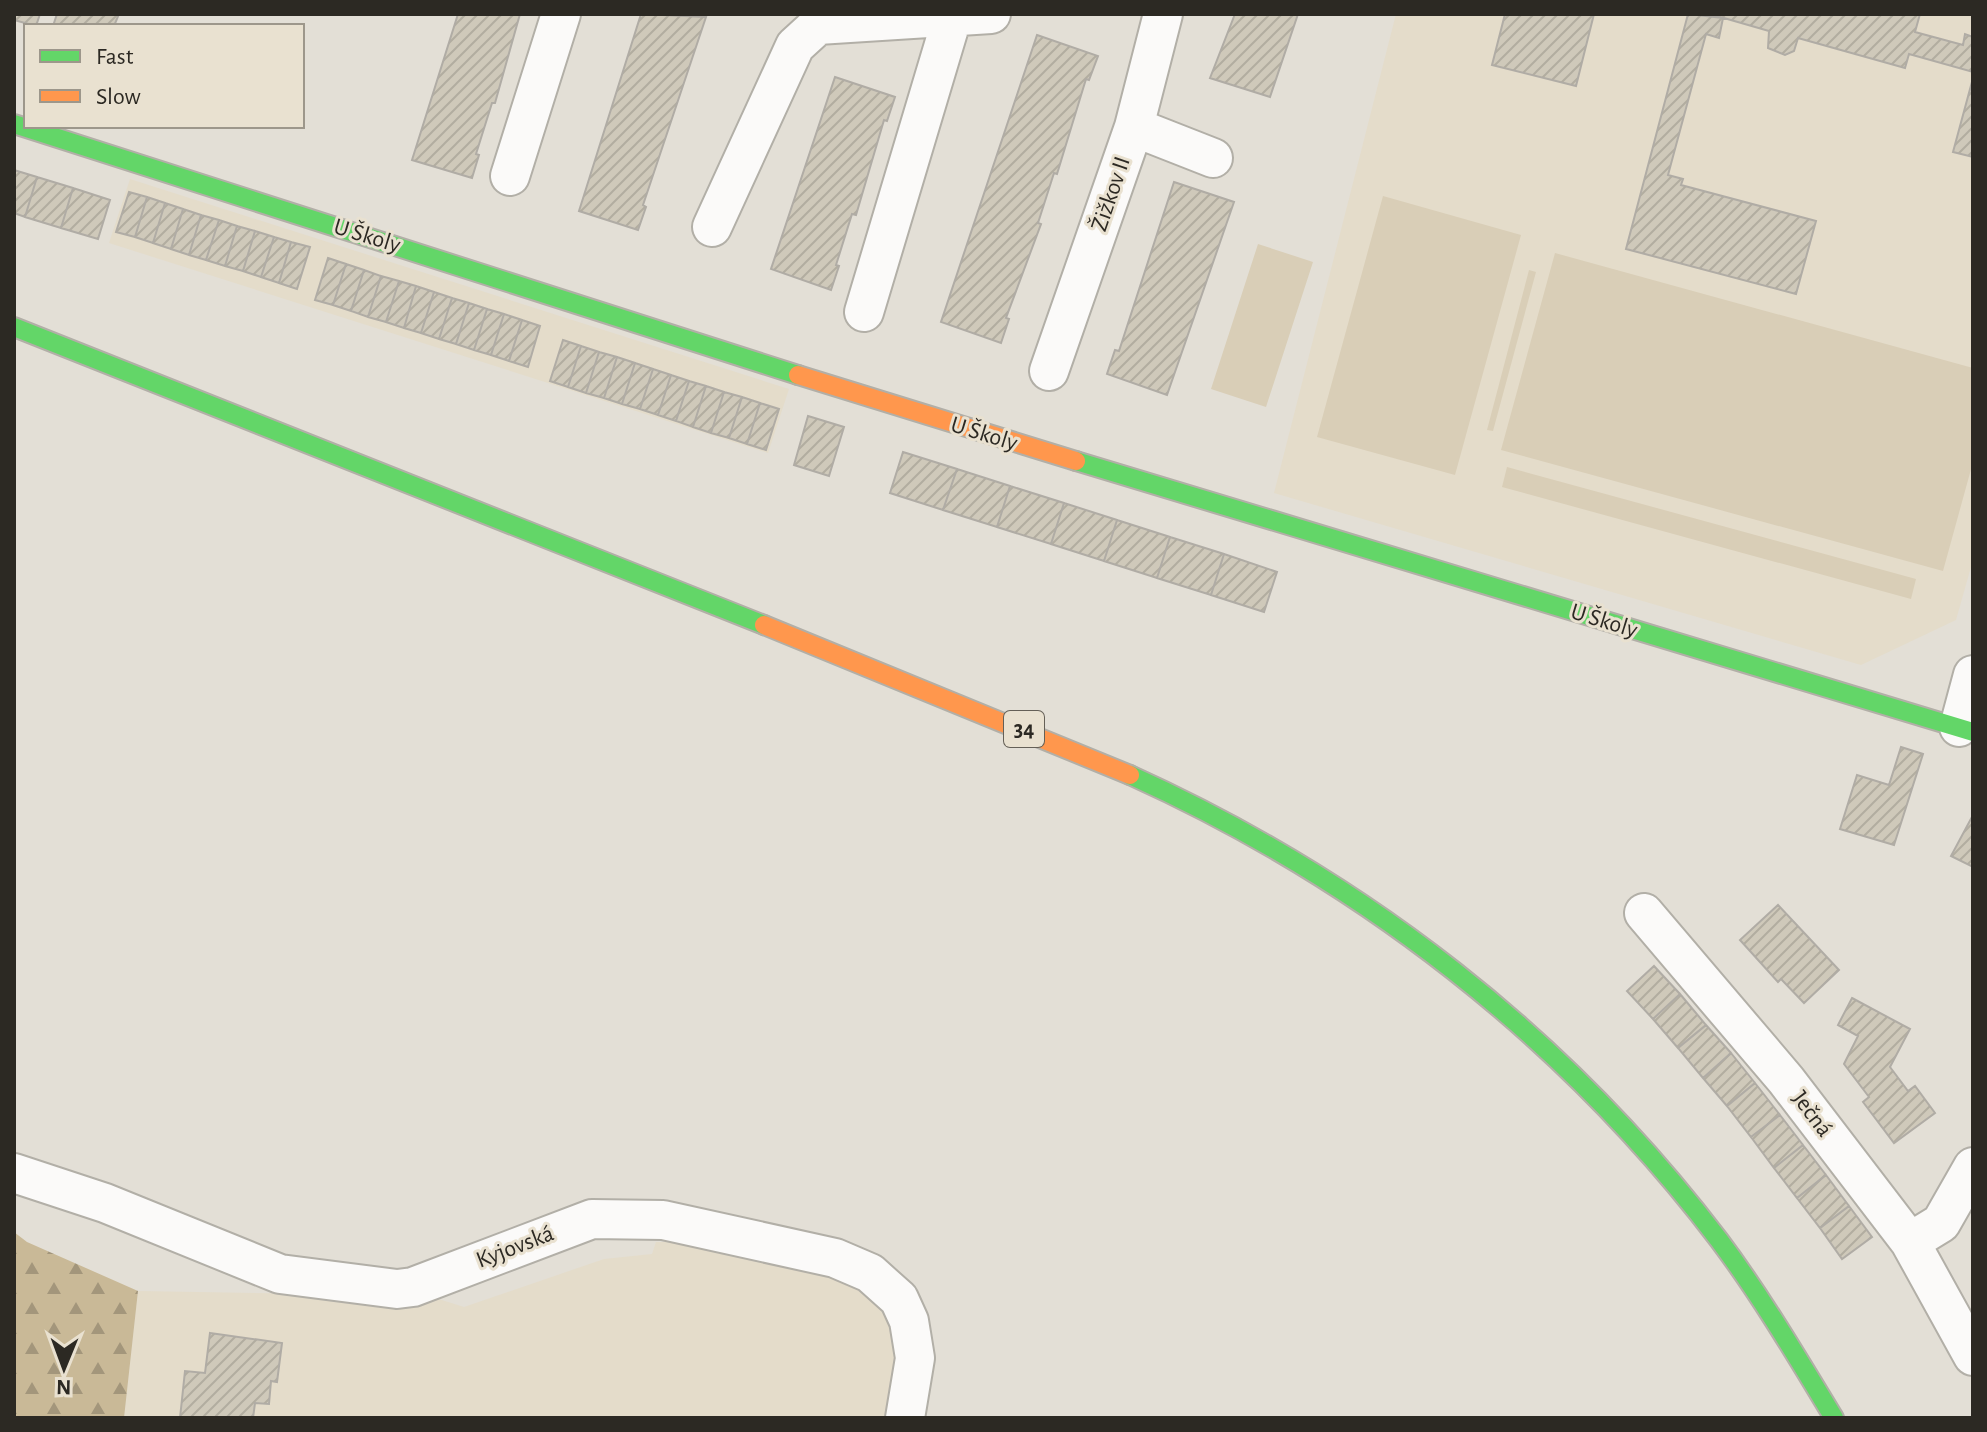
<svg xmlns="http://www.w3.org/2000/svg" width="1987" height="1432" viewBox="0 0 1987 1432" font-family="'Alegreya Sans',sans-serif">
<defs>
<pattern id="forest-firs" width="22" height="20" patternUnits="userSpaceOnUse" patternTransform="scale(2)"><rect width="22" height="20" fill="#c9b997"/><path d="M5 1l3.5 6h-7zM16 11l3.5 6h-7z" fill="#a3967b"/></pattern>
<pattern id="building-hatch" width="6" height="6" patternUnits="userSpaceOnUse" patternTransform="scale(2)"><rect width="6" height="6" fill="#cfc9ba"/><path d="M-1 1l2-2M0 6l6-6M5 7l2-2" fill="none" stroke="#b2ada0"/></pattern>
</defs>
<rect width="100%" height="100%" fill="#e3dfd6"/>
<path fill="#e4dcca" d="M 1396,14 L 1973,14 L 1973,560 L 1956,620 L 1861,665 L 1274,493 Z
M 130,179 L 789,389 L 768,453 L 109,243 Z
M 656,1242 L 690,1242 L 834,1273 L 865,1290 L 881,1305 L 900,1340 L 890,1418 L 124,1418 L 138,1291 L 429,1296 L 464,1307 L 604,1259 L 652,1254 Z"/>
<path fill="url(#forest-firs)" d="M 14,1232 L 27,1242 L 138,1291 L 124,1418 L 14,1418 Z"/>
<path fill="#d9ceb7" d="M 1383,196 L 1521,235 L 1455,475 L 1317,437 Z
M 1258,244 L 1313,262 L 1266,407 L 1211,389 Z
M 1555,253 L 1973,368 L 1973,462 L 1943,571 L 1501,450 Z
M 1529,270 L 1536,272 L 1493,431 L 1487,430 Z
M 1507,467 L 1916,579 L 1911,599 L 1502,487 Z"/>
<path fill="url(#building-hatch)" stroke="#b0aca5" stroke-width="2" d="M 14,14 L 40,14 L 36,26 L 14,20 Z
M 57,14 L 119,14 L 114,26 L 53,26 Z
M 458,14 L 520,14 L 495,103 L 492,103 L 476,154 L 479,155 L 472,178 L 412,160 Z
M 641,14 L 706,17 L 643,205 L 646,207 L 638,230 L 579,211 Z
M 1235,14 L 1298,14 L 1270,97 L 1210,78 Z
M 1505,14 L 1594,14 L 1576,86 L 1492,65 Z
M 1688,14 L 1723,18 L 1719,38 L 1706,34 L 1668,175 L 1683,179 L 1681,185 L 1816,221 L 1796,294 L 1626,249 Z
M 1710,14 L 1920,14 L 1915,32 L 1963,45 L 1965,34 L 1973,37 L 1973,72 L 1909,54 L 1905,68 L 1798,38 L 1794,51 L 1785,55 L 1768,48 L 1769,31 Z
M 1037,35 L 1098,56 L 1089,80 L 1086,79 L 1057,174 L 1054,173 L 1038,223 L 1041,224 L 1006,318 L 1009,319 L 1001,343 L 941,322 Z
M 835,77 L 895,97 L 887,121 L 884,120 L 856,215 L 852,214 L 836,265 L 839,266 L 831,290 L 771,269 Z
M 1973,78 L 1973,157 L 1953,152 Z
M 14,170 L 37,177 L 25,217 L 14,213 Z
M 37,177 L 73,188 L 61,228 L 25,217 Z
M 1174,182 L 1234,202 L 1167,395 L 1107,374 L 1115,350 L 1119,351 Z
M 73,188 L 110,200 L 98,239 L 61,228 Z
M 129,192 L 147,197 L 135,237 L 116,232 Z
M 147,197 L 165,203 L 153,243 L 135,237 Z
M 165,203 L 183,209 L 171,249 L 153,243 Z
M 183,209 L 201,215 L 189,255 L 171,249 Z
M 201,215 L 219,220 L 206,260 L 189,255 Z
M 219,220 L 237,226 L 225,266 L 206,260 Z
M 237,226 L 255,231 L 243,271 L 225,266 Z
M 255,231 L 274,237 L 261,277 L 243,271 Z
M 274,237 L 291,242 L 279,283 L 261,277 Z
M 291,242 L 310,247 L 297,289 L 279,283 Z
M 328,258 L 346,264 L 333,305 L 315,300 Z
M 346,264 L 364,270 L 351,311 L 333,305 Z
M 364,270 L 381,276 L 368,317 L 351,311 Z
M 381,276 L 399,281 L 386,322 L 368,317 Z
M 399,281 L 416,286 L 404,328 L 386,322 Z
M 416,286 L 434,292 L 421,333 L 404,328 Z
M 434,292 L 452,298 L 439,339 L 421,333 Z
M 452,298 L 469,303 L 456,344 L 439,339 Z
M 469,303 L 487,309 L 474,350 L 456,344 Z
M 487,309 L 504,314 L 491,355 L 474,350 Z
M 504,314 L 522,320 L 509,361 L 491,355 Z
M 522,320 L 540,326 L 528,367 L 509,361 Z
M 563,340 L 581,346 L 568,387 L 550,381 Z
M 581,346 L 599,352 L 586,393 L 568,387 Z
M 599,352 L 617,357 L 604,398 L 586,393 Z
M 617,357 L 635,363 L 622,404 L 604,398 Z
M 635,363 L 653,369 L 640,409 L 622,404 Z
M 653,369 L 671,375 L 658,415 L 640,409 Z
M 671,375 L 689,381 L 676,421 L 658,415 Z
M 689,381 L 706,386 L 693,427 L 676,421 Z
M 706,386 L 724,392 L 711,433 L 693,427 Z
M 724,392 L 742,397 L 729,438 L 711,433 Z
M 742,397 L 760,403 L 747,444 L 729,438 Z
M 760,403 L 779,409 L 766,450 L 747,444 Z
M 808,416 L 844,427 L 829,476 L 794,465 Z
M 903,452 L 957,469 L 943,510 L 890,493 Z
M 957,469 L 1010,486 L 997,527 L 943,510 Z
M 1010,486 L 1064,503 L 1051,544 L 997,527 Z
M 1064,503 L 1117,520 L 1104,561 L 1051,544 Z
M 1117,520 L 1170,537 L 1157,578 L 1104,561 Z
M 1170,537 L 1224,554 L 1211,595 L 1157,578 Z
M 1224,554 L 1277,572 L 1264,612 L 1211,595 Z
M 1901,747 L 1923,754 L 1894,845 L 1840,829 L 1857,775 L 1889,785 Z
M 1973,815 L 1973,867 L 1951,856 Z
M 1778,905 L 1839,970 L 1804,1003 L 1781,979 L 1778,982 L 1740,940 Z
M 1654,966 L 1680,994 L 1653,1019 L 1627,991 Z
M 1680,994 L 1706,1025 L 1678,1048 L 1653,1019 Z
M 1852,998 L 1910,1029 L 1890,1067 L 1908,1091 L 1915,1086 L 1935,1113 L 1894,1143 L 1863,1102 L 1869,1097 L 1844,1064 L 1858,1036 L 1838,1025 Z
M 1706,1025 L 1731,1053 L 1703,1078 L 1678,1048 Z
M 1731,1053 L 1755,1083 L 1727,1106 L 1703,1078 Z
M 1755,1083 L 1780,1115 L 1751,1137 L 1727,1106 Z
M 1780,1115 L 1803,1145 L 1774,1168 L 1751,1137 Z
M 1803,1145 L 1826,1175 L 1797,1198 L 1774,1168 Z
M 1826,1175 L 1849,1206 L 1820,1228 L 1797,1198 Z
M 1849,1206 L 1872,1237 L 1842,1259 L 1820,1228 Z
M 210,1333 L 282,1343 L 277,1382 L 271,1381 L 269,1404 L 255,1403 L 253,1418 L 180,1418 L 185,1371 L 205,1373 Z"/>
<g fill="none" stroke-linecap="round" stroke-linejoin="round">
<g stroke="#b2afa7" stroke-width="42">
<path id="street" d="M 818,25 L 991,14
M 1134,127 L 1213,158
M 510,176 L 561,14
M 712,227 L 795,46 L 818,25 L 821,14
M 864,312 L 952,18
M 1049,371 L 1134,127 L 1163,14
M 1959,727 L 1973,675
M 1644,913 L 1786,1080 L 1910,1242 L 1941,1223 L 1973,1167
M 14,1173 L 105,1203 L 280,1274 L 397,1289 L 413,1287 L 592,1219 L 663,1220 L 835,1258 L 870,1273 L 899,1299 L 909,1321 L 915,1358 L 905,1418
M 1910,1242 L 1973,1356"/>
</g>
<g stroke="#b2afa7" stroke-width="22">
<path id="fast" d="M 14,124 L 798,375
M 14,327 L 764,625
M 1076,461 L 1973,732
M 1130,775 C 1362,880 1565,1037 1719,1240 C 1761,1296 1797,1357 1834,1418"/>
</g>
<g stroke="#b2afa7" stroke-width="22">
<path id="slow" d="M 798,375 L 1076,461
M 764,625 L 1130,775"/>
</g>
<use href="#street" stroke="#fbfaf9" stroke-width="38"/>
<use href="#fast" stroke="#63d668" stroke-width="18"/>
<use href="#slow" stroke="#ff974d" stroke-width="18"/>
</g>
<g text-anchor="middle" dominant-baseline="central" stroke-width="6" stroke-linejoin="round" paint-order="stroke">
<rect fill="#e9e1d0" stroke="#656057" stroke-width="2" x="1004" y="711" width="40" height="36" rx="6"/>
<g font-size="22" font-weight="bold" fill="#2c2923">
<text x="1024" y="729">34</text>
</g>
<g font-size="24" fill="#2c2923" stroke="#e9e1d0">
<text transform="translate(1111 194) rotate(-71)">Žižkov II</text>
<text transform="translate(367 236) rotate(17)">U Školy</text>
<text transform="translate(984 434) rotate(17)">U Školy</text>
<text transform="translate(1604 621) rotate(17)">U Školy</text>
<text transform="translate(1812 1114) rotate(53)">Ječná</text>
<text transform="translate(515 1247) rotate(-21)">Kyjovská</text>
</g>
</g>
<rect width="1987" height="1432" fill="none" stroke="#2c2923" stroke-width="32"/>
<rect x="24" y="24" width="280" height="104" fill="#e9e1d0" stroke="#9d978b" stroke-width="2"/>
<rect x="40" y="50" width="40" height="12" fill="#63d668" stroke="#9d978b" stroke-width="2"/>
<text x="96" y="64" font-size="24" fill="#2c2923">Fast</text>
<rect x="40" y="90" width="40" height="12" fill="#ff974d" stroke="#9d978b" stroke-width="2"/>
<text x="96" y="104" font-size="24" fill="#2c2923">Slow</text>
<g transform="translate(64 1368) rotate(181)" stroke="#e9e1d0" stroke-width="6" paint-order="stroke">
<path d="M0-6L14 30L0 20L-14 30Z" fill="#2c2923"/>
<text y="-12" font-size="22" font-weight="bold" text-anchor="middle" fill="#2c2923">N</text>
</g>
</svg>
